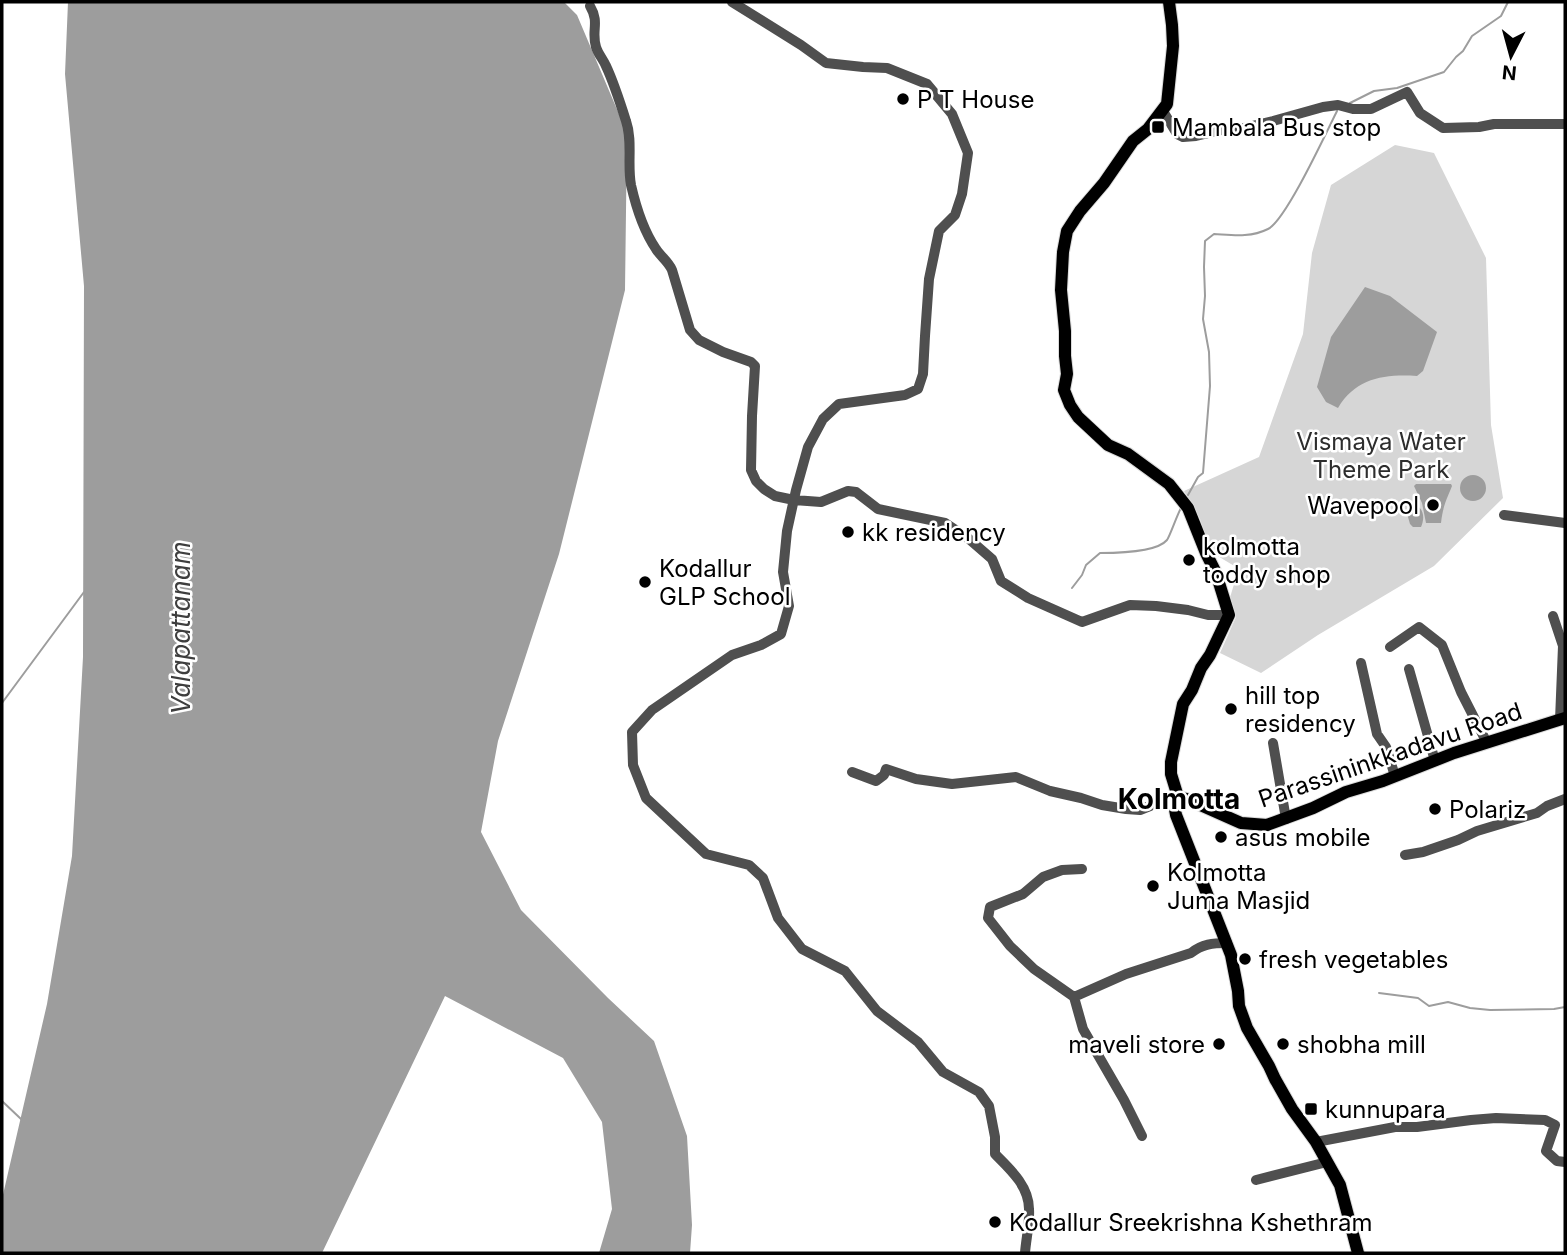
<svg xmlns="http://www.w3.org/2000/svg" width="1567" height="1255" viewBox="0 0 1567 1255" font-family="Inter,sans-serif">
<rect width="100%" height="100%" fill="#fff"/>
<path fill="#d6d6d6" d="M 1395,145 L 1434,153 L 1486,258 L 1491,425 L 1503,498 L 1434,566 L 1318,635 L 1261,673 L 1220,653 L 1236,617 L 1229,601 L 1237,574 L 1236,567 L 1211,552 L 1208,547 L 1200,519 L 1184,491 L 1259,457 L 1303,334 L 1312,253 L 1331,185 Z"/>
<path fill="#9d9d9d" d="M 68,2 L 564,2 L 577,15 L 627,133 L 625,290 L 559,554 L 498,741 L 481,832 L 521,910 L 608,998 L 654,1041 L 687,1136 L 692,1225 L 690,1253 L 599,1253 L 612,1209 L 602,1122 L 563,1058 L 445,996 L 322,1253 L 2,1253 L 2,1199 L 47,1004 L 72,856 L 83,657 L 84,286 L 65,74 Z
M 1365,287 L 1390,296 L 1437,332 L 1423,371 L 1417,376 C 1384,374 1356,378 1338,408 L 1326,402 L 1317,387 L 1331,337 Z
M1460 488a13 13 0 1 1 26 0a13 13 0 1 1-26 0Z
M 1416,484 L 1451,484 L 1452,486 C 1446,501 1443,506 1441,523 L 1426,523 L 1422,503 L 1414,486 Z
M 1414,504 C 1424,508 1425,518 1421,527 L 1413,527 L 1410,524 L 1408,517 L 1411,506 Z"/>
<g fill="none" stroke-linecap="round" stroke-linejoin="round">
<path stroke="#9d9d9d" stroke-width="2" d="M 1350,103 L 1374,91 L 1397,88 L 1444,72 L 1456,57 L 1463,51 L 1472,36 L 1501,16 L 1508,2
M 1188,495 L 1198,477 L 1203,473 L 1210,386 L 1209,352 L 1203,319 L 1205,296 L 1204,267 L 1205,241 L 1214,234 C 1232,235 1250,238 1268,229 C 1286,220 1326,133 1337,111
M 1072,588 L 1082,575 L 1086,565 L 1100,553 C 1115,553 1156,553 1167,540 C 1170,536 1177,515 1181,508
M 2,703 L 84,592
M 1379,993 L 1418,998 L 1429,1006 L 1448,1002 L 1470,1008 L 1490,1010 L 1554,1009 L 1565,1007
M 2,1101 L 21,1119"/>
<g stroke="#dbdbdb" stroke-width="14">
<path id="major" d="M 1169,2 L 1172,25 L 1173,46 L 1167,104 L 1148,129 L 1133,141 L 1104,183 L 1080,211 L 1067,231 L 1063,252 L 1061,290 L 1065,331 L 1065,356 L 1067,374 L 1064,390 L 1070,405 L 1078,417 L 1108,445 L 1128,454 L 1169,484 L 1188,508 L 1206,553 L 1216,573 L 1229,615 L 1210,655 L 1201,668 L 1192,690 L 1183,704 L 1171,762 L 1171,774 L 1178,797 L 1187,799 L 1241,823 L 1267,825 L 1313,808 L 1346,792 L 1383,781 L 1454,753 L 1565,718
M 1178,797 L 1174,804 L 1176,815 L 1231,955 L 1238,991 L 1239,1006 L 1247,1028 L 1269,1066 L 1275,1079 L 1292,1109 L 1316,1142 L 1340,1185 L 1358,1253"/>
</g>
<path stroke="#4f4f4f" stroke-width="10" d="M 732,2 L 801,45 L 826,63 L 863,67 L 887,68 L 927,84 L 952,114 L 968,153 L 962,194 L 955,215 L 939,231 L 929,279 L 925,336 L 923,374 L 918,389 L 905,395 L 839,404 L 823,419 L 808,447 L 796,490 L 787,531 L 783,572 L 789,606 L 781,634 L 761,645 L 732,655 L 652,710 L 632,732 L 633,765 L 646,798 L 706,854 L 749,865 L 763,878 L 778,918 L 802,949 L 845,971 L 877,1011 L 918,1042 L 943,1072 L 979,1092 L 989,1106 L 995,1137 L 995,1154 C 1010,1169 1029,1186 1029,1209 C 1030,1223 1026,1239 1025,1253
M 590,6 C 600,23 591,30 596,47 C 598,54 603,59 606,66 C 614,83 620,102 626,121 C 633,141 627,164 631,185 C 636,207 643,230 656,249 C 661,257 668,261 672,270 L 690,330 L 699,340 L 723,352 L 751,362 L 755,366 L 752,416 L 751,470 L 756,481 L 764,489 L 775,496 L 794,500 L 821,502 L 848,491 L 856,492 L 878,509 L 945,523 L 969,539 L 992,559 L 1001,581 L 1028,598 L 1082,622 L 1130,605 L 1156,606 L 1188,610 L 1208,615 L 1229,615
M 1163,111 L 1177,134 L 1183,137 L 1196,136 L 1222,130 L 1235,130 L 1273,121 L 1323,107 L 1338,105 L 1353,109 L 1371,109 L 1407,92 L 1420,113 L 1443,128 L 1479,127 L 1494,124 L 1565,124
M 1504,515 L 1565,523
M 1553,616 L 1563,646 L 1560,720
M 1390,647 L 1419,627 L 1442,645 L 1461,692 L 1487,743
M 1361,663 L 1377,734 L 1386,747 L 1395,776
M 1409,669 L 1435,761
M 1273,743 L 1286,819
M 852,772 L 876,781 L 884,775 L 886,769 L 916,779 L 952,784 L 1016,777 L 1050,791 L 1081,798 L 1102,805 L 1126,809 L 1140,810 L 1150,806 L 1157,799 L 1178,797
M 1405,855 L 1423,852 L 1458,840 L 1477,831 L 1537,813 L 1547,806 L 1565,799
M 1082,869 L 1062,870 L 1043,877 L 1023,894 L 990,907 L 988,918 L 1010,946 L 1034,969 L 1074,997 L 1126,974 L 1191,953 C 1202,944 1213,943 1227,943
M 1074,997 L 1083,1029 L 1124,1100 L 1142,1136
M 1316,1142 L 1395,1127 L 1417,1127 L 1471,1120 L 1496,1118 L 1545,1120 L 1555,1125 L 1546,1151 L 1557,1161 L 1565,1162
M 1256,1180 L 1327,1162"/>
<use href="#major" stroke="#000" stroke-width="12"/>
</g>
<g fill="#000" stroke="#fff" stroke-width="2.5">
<circle cx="903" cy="99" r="7"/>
<rect x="1151" y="120" width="14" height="14" rx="3.5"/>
<circle cx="1433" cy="505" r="7"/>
<circle cx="848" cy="532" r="7"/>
<circle cx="1189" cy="560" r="7"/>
<circle cx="645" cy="582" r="7"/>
<circle cx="1231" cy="709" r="7"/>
<circle cx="1435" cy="809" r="7"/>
<circle cx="1221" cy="837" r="7"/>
<circle cx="1153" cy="886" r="7"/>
<circle cx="1245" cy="959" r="7"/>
<circle cx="1219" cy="1044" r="7"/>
<circle cx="1283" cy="1044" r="7"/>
<rect x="1304" y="1102" width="14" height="14" rx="3.5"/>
<circle cx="995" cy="1222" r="7"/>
</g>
<g text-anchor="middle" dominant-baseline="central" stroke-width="5" stroke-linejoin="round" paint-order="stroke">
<g font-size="24" fill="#000" stroke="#fff" text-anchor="start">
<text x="917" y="99">P T House</text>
<text x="1172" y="127">Mambala Bus stop</text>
<text x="1419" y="505" text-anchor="end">Wavepool</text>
<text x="862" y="532">kk residency</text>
<text x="1203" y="546">kolmotta<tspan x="1203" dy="28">toddy shop</tspan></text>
<text x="659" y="568">Kodallur<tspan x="659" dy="28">GLP School</tspan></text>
<text x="1245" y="695">hill top<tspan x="1245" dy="28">residency</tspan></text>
<text x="1449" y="809">Polariz</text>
<text x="1235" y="837">asus mobile</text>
<text x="1167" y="872">Kolmotta<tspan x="1167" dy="28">Juma Masjid</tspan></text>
<text x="1259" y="959">fresh vegetables</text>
<text x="1205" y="1044" text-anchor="end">maveli store</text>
<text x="1297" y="1044">shobha mill</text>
<text x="1325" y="1109">kunnupara</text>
<text x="1009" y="1222">Kodallur Sreekrishna Kshethram</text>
</g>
<g font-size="24" fill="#2d2d2d" stroke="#fff">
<text x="1381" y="441">Vismaya Water<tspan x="1381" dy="28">Theme Park</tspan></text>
</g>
<g font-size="24" fill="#000" stroke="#fff">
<text transform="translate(1390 755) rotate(-19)">Parassininkkadavu Road</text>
</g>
<g font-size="26" font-style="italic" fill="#3e3e3e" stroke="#fff">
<text transform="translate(180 628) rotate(-90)">Valapattanam</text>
</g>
<g font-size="28" font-weight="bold" fill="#000" stroke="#fff">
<text x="1179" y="799">Kolmotta</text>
</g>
</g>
<rect width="1567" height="1255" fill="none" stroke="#000000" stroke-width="7"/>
<g transform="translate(1511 56) rotate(186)" stroke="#ffffff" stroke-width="5" paint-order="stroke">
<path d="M0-5L12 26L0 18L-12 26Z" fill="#000000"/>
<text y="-10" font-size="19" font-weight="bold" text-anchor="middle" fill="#000000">N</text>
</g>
</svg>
